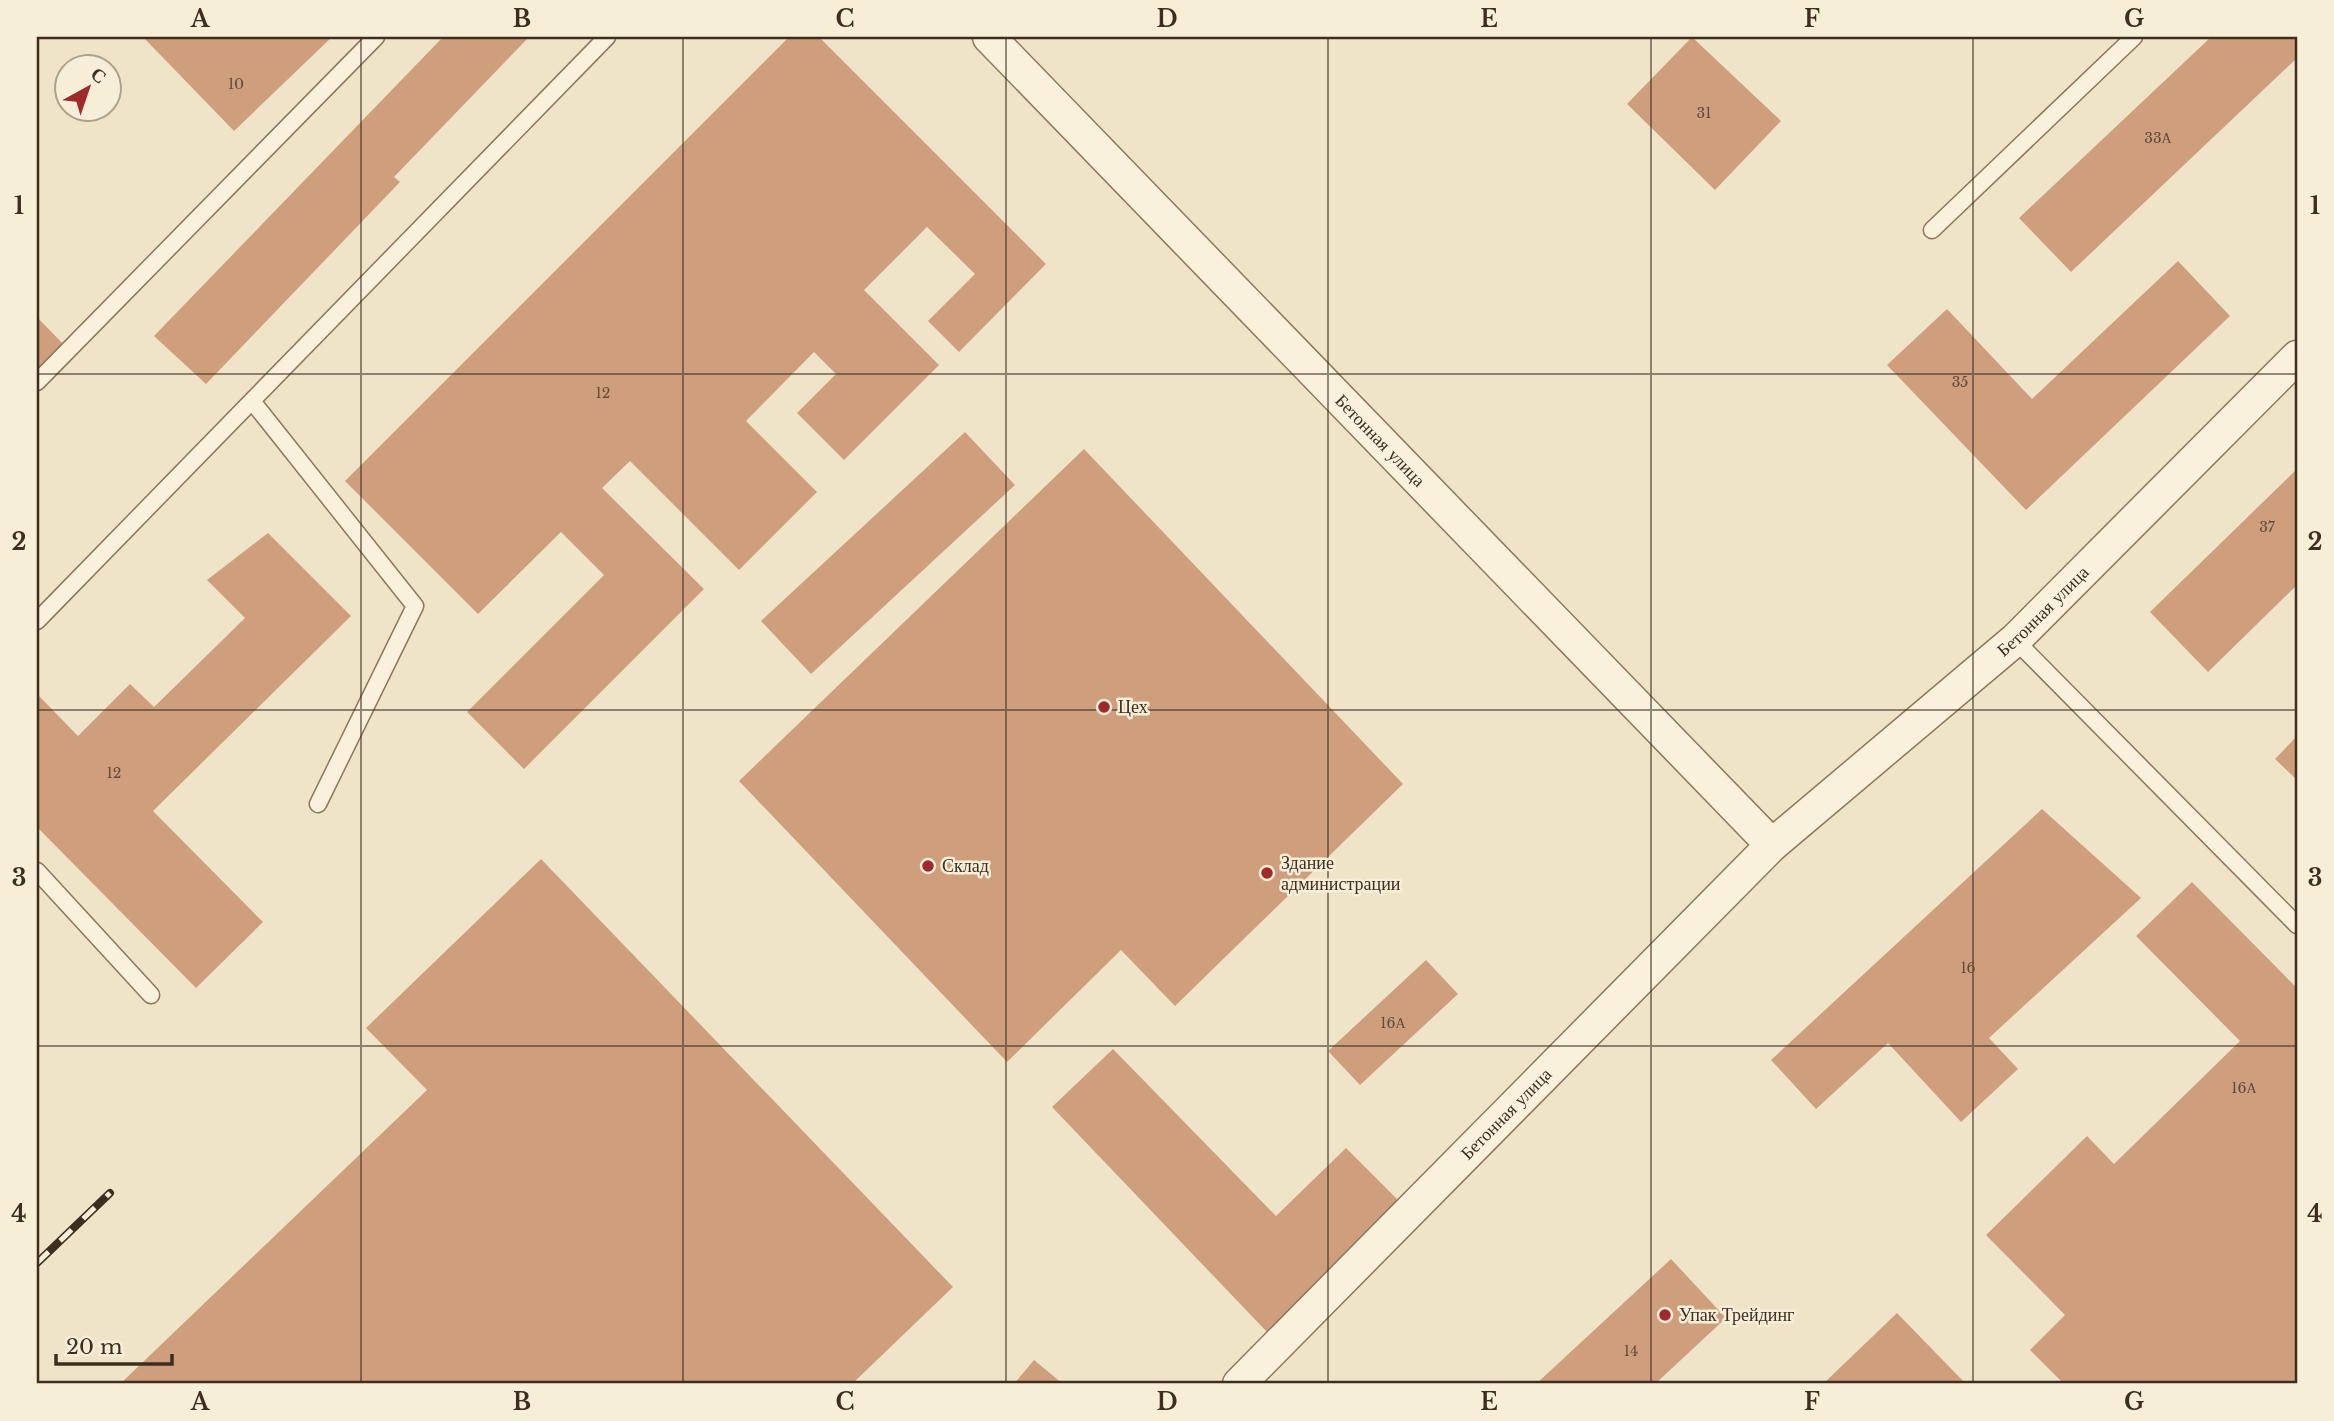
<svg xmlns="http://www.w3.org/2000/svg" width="2334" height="1421" viewBox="0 0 2334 1421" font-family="'Libre Baskerville',serif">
<rect width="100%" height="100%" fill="#f0e4c8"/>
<path fill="#cf9f7d" d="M 143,37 L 332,37 L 234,131 Z
M 443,37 L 529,37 L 394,177 L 400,182 L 206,384 L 154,336 Z
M 789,37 L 819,37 L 1046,264 L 959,352 L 928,321 L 975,274 L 927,227 L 864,290 L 939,365 L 844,460 L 797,413 L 836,374 L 814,352 L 746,421 L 817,492 L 739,570 L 630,461 L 602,488 L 704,589 L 524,769 L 467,712 L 604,575 L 561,532 L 478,614 L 345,481 Z
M 1692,37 L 1781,121 L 1715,190 L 1627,104 Z
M 2211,37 L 2297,37 L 2297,58 L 2071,272 L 2019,218 Z
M 2178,261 L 2230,316 L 2026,510 L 1887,365 L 1947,309 L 2032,399 Z
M 37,317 L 64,345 L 37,372 Z
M 965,432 L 1015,485 L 811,674 L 761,621 Z
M 1084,449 L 1403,784 L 1175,1006 L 1121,950 L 1007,1062 L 739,781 Z
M 2297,469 L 2297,585 L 2208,672 L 2150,612 Z
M 268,533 L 351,616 L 153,811 L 263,922 L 196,988 L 37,827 L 37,699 L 39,696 L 78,736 L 130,684 L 154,707 L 245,618 L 207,580 Z
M 2297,736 L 2297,780 L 2275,759 Z
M 2042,809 L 2141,898 L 1989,1038 L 2018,1069 L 1961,1122 L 1888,1043 L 1816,1109 L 1771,1060 Z
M 541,859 L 953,1287 L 852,1384 L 120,1384 L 427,1090 L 366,1028 Z
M 2192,882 L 2297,988 L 2297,1384 L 2064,1384 L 2030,1350 L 2065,1315 L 1986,1235 L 2087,1136 L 2114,1164 L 2240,1041 L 2136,936 Z
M 1426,960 L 1458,994 L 1360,1085 L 1328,1051 Z
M 1113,1049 L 1276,1216 L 1346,1148 L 1402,1204 L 1267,1332 L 1052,1107 Z
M 1671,1259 L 1726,1318 L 1655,1384 L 1536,1384 Z
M 1897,1313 L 1966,1384 L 1823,1384 Z
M 1034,1360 L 1063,1384 L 1014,1384 Z"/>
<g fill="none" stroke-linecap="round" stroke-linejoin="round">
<g stroke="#8d765c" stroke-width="19">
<path id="service" d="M 1932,230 L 2134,37
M 37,382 L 376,37
M 252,401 L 415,606 L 318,804
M 37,621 L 607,37
M 2015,640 L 2297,925
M 37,871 L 151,995"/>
</g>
<g stroke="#8d765c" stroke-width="35">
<g id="minor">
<path id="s1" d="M 989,37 L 1772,845"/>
<path id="s2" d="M 1239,1384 L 1772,845 L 2015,640 L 2297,357"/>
</g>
</g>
<use href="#service" stroke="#faf1dc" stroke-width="16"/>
<use href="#minor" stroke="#faf1dc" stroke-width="32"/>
<g stroke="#3d2e20" stroke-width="8">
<path id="rail" d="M 37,1263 L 110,1193"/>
</g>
<use href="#rail" stroke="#f7eed8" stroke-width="5" stroke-dasharray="16" stroke-linecap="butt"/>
</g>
<path fill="none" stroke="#3d2e20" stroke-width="2" stroke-opacity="0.55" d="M 361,37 L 361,1384M 683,37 L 683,1384M 1006,37 L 1006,1384M 1328,37 L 1328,1384M 1651,37 L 1651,1384M 1973,37 L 1973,1384M 37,374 L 2297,374M 37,710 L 2297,710M 37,1046 L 2297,1046"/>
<g fill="#9e2a2b" stroke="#f7eed8" stroke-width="2.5">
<circle cx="1104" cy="707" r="7"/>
<circle cx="928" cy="866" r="7"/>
<circle cx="1267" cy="873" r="7"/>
<circle cx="1665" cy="1315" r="7"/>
</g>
<g text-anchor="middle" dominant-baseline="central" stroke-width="5" stroke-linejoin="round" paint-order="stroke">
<g font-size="14" fill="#624a37">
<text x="236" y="84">10</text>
<text x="1704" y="113">31</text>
<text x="2158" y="138">33А</text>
<text x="1960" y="382">35</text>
<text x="603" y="393">12</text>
<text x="2267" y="527">37</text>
<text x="114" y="773">12</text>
<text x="1968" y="968">16</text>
<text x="1393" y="1023">16А</text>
<text x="2244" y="1088">16А</text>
<text x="1631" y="1351">14</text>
</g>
<g font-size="18" fill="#3d2e20" stroke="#f7eed8">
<text stroke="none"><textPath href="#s1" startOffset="562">Бетонная улица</textPath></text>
<text stroke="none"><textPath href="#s2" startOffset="1116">Бетонная улица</textPath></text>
<text stroke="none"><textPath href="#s2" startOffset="380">Бетонная улица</textPath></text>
</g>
<g font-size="18" fill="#3d2e20" stroke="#f7eed8" text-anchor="start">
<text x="1118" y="707">Цех</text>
<text x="1281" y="863">Здание<tspan x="1281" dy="21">администрации</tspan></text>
<text x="942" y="866">Склад</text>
<text x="1679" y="1315">Упак Трейдинг</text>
</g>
</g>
<rect width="2334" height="1421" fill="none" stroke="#f7eed8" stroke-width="77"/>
<g transform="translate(88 88) rotate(40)"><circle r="33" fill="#f7eed8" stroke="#ada18e" stroke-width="2"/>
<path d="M0-5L12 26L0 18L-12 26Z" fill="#9e2a2b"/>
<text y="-10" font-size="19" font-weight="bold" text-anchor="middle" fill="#3d2e20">С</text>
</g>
<path d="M56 1354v10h116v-10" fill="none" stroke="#3d2e20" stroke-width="3.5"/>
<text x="66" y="1354" font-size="21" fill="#3d2e20" stroke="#f7eed8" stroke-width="5" paint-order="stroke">20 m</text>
<rect x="38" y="38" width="2258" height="1344" fill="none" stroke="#3d2e20" stroke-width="2.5"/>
<g font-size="23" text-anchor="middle" font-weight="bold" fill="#3d2e20">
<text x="200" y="27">A</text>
<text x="522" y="27">B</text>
<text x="845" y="27">C</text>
<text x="1167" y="27">D</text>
<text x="1489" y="27">E</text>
<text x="1812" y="27">F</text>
<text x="2134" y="27">G</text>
<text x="19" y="214">1</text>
<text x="2315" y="214">1</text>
<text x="19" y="550">2</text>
<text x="2315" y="550">2</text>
<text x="19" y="886">3</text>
<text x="2315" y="886">3</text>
<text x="19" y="1222">4</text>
<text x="2315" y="1222">4</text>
<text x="200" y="1410">A</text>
<text x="522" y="1410">B</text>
<text x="845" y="1410">C</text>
<text x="1167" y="1410">D</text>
<text x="1489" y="1410">E</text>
<text x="1812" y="1410">F</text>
<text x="2134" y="1410">G</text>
</g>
</svg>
